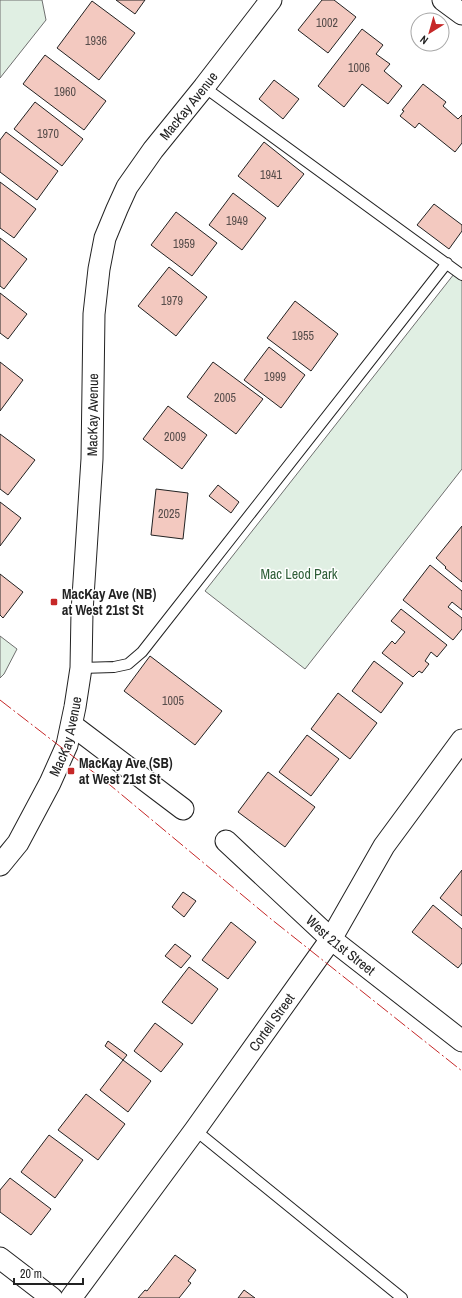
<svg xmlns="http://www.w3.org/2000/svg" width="462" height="1298" viewBox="0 0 462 1298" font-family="'Archivo Narrow',sans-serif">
<rect width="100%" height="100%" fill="#fff"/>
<path fill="#e0efe3" stroke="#6f6f6f" d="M 0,0 L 42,0 L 46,20 L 0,78 Z
M 454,274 L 462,280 L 462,469 L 305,669 L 205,591 Z
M 0,636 L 17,649 L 4,674 L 0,678 Z"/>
<path fill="#f3c9c0" stroke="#222" d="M 116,0 L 145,0 L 135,14 Z
M 322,0 L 334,0 L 356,17 L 328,53 L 298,30 Z
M 92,1 L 135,33 L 99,80 L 57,48 Z
M 362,29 L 383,45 L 376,54 L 390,64 L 384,71 L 402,86 L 388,104 L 362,84 L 344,107 L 318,86 Z
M 45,55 L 106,101 L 84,130 L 23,84 Z
M 274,80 L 299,99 L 283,119 L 259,99 Z
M 423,84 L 446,102 L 443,106 L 458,119 L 462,115 L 462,143 L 455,152 L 419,123 L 415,128 L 400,116 L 404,111 L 402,110 Z
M 35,102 L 83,139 L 62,166 L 14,129 Z
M 6,132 L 58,171 L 37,200 L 0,172 L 0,140 Z
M 264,142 L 304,174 L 278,207 L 238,176 Z
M 0,182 L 36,209 L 14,238 L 0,228 Z
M 233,193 L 266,218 L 242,250 L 209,225 Z
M 434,204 L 462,225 L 462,231 L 449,249 L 417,225 Z
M 176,212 L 217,243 L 192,276 L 151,245 Z
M 0,238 L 27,259 L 4,289 L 0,286 Z
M 169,267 L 207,297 L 176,336 L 138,306 Z
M 0,293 L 27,314 L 8,339 L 0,333 Z
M 295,301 L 338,334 L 311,371 L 267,338 Z
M 269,347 L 305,375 L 281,408 L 244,380 Z
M 0,362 L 23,380 L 0,411 Z
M 213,362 L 263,399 L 236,434 L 187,397 Z
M 168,406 L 207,435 L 182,469 L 143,439 Z
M 0,434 L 35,460 L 8,495 L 0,489 Z
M 218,485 L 239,502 L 231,513 L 209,496 Z
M 156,489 L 188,493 L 183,539 L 151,535 Z
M 0,502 L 21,518 L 0,546 Z
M 462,526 L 462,582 L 445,568 L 446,567 L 436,558 Z
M 430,565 L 462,591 L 462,610 L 452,602 L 448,607 L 462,618 L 462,629 L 453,640 L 403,600 Z
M 0,574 L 23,592 L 3,618 L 0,615 Z
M 401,609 L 447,645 L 437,657 L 431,652 L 425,661 L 429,664 L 422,673 L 419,671 L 413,677 L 382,653 L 392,641 L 395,644 L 405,632 L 391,621 Z
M 150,656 L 222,711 L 195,745 L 124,691 Z
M 374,661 L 403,683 L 381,713 L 352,691 Z
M 338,693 L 377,723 L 350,759 L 311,729 Z
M 307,735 L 339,759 L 311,796 L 279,772 Z
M 268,772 L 315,807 L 285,847 L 238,812 Z
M 462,870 L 462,916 L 440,898 Z
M 183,892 L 196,901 L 184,917 L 172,907 Z
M 433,905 L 462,929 L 462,963 L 458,968 L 412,932 Z
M 231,922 L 256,942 L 228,979 L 202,960 Z
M 175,944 L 191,956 L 181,968 L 165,956 Z
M 189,967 L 218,989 L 192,1024 L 162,1002 Z
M 155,1023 L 183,1044 L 161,1072 L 134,1051 Z
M 108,1041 L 127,1055 L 123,1060 L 105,1046 Z
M 123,1060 L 151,1081 L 128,1112 L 100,1090 Z
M 86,1094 L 125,1124 L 98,1160 L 58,1130 Z
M 49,1135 L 83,1160 L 55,1198 L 21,1172 Z
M 10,1178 L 51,1209 L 31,1235 L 0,1212 L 0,1190 Z
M 175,1255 L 196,1270 L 188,1281 L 191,1283 L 179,1298 L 138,1298 L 145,1290 L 147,1291 Z
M 244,1290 L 255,1298 L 238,1298 Z"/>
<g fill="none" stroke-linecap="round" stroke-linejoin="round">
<g stroke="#222" stroke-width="12">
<path id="service" d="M 204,87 L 462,275
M 81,668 L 114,667 L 128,664 L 142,652 L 447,263
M 195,1130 L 402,1298"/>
</g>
<g stroke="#222" stroke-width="23">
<g id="minor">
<path d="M 443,0 L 462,14"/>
<path d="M 72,725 L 183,809"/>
<path id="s1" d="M 226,841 L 331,939 L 462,1041"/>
<path id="s2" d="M 0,865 L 18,843 L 50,783 L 67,745 L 75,707 L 81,668 L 82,612 L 92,459 L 94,314 L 99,269 L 105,238 L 117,209 L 127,187 L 153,150 L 204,87 L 271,0"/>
<path d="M 0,1258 L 52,1298"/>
<path id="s3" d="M 71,1298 L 195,1130 L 331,939 L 384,846 L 462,740"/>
</g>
</g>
<use href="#service" stroke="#fff" stroke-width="10"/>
<use href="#minor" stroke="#fff" stroke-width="21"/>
<path stroke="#c62828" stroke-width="1" stroke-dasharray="14 3 2 3" stroke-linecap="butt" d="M 0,700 L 110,785 L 271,919 L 462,1071"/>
</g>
<g fill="#c62828" stroke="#fff" stroke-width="1.5">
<rect x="50" y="598" width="8" height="8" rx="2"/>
<rect x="67" y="767" width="8" height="8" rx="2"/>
</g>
<g text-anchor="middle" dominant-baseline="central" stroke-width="3" stroke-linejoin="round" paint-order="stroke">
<g font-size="12" fill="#564c4a">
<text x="327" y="23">1002</text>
<text x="96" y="41">1936</text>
<text x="359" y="68">1006</text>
<text x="65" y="92">1960</text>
<text x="48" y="134">1970</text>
<text x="271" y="175">1941</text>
<text x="237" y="221">1949</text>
<text x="184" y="244">1959</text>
<text x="172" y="301">1979</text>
<text x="303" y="336">1955</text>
<text x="275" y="377">1999</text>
<text x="225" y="398">2005</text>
<text x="175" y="437">2009</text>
<text x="169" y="514">2025</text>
<text x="173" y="701">1005</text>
</g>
<g font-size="14" fill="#222" stroke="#fff">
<text stroke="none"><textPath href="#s2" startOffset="805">MacKay Avenue</textPath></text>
<text stroke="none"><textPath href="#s2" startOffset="470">MacKay Avenue</textPath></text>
<text stroke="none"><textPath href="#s2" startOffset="146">MacKay Avenue</textPath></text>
<text stroke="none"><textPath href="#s1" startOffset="155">West 21st Street</textPath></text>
<text stroke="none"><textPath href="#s3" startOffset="341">Cortell Street</textPath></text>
</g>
<g font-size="14" fill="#2f5e38" stroke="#fff">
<text x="299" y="574">Mac Leod Park</text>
</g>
<g font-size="14" font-weight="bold" fill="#222" stroke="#fff" text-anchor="start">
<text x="62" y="594">MacKay Ave (NB)<tspan x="62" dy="16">at West 21st St</tspan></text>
<text x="79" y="763">MacKay Ave (SB)<tspan x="79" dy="16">at West 21st St</tspan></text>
</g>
</g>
<g transform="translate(430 32) rotate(217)"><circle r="19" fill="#ffffff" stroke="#a7a7a7"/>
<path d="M0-3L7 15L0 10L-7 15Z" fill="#c62828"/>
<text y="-6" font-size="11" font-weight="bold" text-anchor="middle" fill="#222222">N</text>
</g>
<path d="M14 1278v6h69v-6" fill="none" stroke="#222222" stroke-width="2"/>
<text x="20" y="1278" font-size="12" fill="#222222" stroke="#ffffff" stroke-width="3" paint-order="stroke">20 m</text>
</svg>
